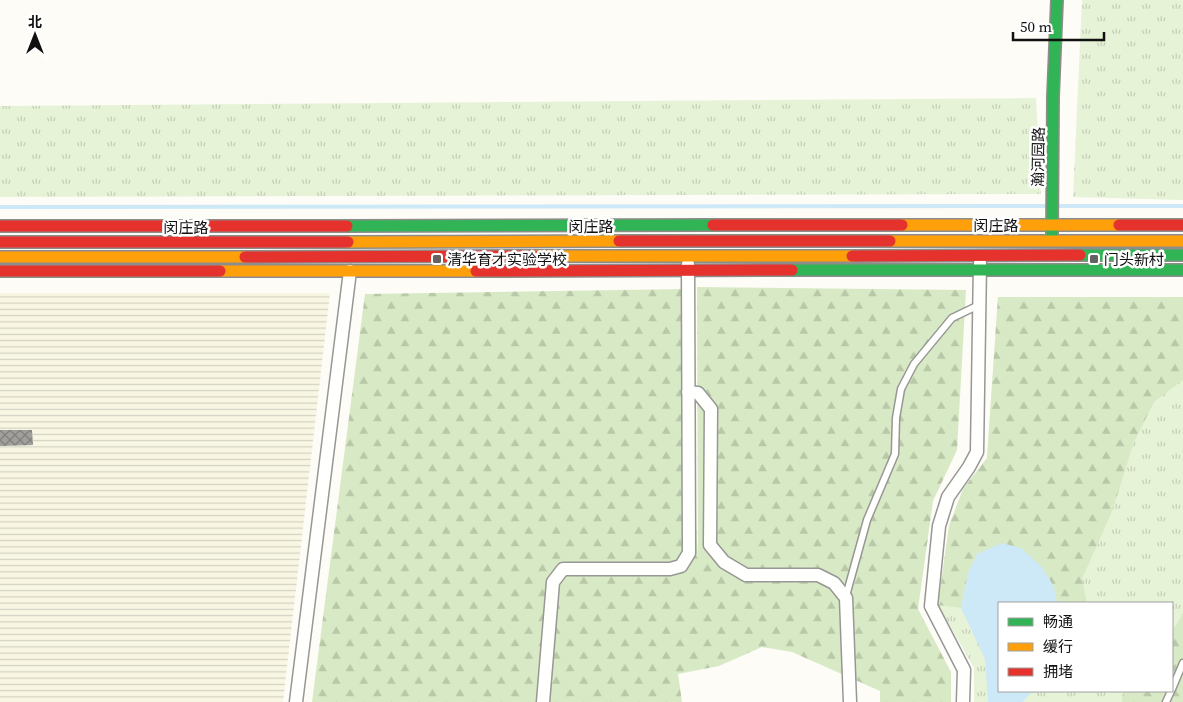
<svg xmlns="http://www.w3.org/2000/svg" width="1183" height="702" viewBox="0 0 1183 702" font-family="'Source Serif 4','Noto Sans SC',serif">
<defs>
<pattern id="farmland-rules" width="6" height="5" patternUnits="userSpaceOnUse" patternTransform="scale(1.25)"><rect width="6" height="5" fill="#f9f7e4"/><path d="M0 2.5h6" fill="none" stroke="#d4d3c3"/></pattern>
<pattern id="grass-tufts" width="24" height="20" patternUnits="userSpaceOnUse" patternTransform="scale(1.25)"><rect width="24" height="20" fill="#e7f3d7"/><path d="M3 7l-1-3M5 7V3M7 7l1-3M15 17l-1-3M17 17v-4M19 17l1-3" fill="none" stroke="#c5cfb8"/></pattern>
<pattern id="forest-firs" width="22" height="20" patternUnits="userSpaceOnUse" patternTransform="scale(1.25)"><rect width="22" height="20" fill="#d8eac5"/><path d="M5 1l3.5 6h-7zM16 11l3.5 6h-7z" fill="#b8c8a8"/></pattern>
<pattern id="building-cross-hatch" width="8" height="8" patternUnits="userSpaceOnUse" patternTransform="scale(1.25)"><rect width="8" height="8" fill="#a19f9c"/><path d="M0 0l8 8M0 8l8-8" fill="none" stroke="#82807e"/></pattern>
</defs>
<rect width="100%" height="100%" fill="#fdfcf7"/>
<path fill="url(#farmland-rules)" d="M 0,293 L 330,293 L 283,702 L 0,702 Z"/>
<path fill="url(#grass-tufts)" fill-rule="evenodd" d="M 1082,0 L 1183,0 L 1183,200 L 1073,197 Z
M 1036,98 L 1041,194 L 0,197 L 0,106 Z
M 998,297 L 1183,297 L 1183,702 L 974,702 L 974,668 L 938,605 L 949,526 L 963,489 L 987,458 ZM 999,603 L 1172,603 L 1172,691 L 999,691 Z"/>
<path fill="url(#forest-firs)" d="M 697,287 L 966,290 L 957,450 L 933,501 L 918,609 L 951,672 L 951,702 L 880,702 L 880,691 L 792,652 L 762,647 L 719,666 L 678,674 L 682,702 L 312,702 L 365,294 L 683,289 L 698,559 Z
M 998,297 L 1183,297 L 1183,380 L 1154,402 L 1134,442 L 1113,509 L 1082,579 L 1087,603 L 1057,603 L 1054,587 L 968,573 L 961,608 L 938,605 L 949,526 L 963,489 L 987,458 Z
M 1183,612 L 1183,702 L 1122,702 L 1123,691 L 1172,691 L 1172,630 L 1179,621 Z"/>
<path fill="#cde8f7" d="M 1002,543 L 1021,548 L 1042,567 L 1054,587 L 1057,603 L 999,603 L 999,691 L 1050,691 L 1031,693 L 1023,702 L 988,702 L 985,659 L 961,608 L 968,573 L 977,554 Z"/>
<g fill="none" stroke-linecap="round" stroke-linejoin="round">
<path stroke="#cde8f7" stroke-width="4" d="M 1057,206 L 1183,206
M 0,207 L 1048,206"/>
</g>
<path fill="url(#building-cross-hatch)" d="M 0,430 L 32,430 L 33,445 L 0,446 Z"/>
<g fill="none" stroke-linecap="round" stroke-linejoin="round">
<g stroke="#979795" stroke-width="9">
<path id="lane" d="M 846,596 L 867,520 L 895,454 L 896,418 L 901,389 L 914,364 L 952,318 L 979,305
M 1172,689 L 1183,663
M 1166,702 L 1171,691"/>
</g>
<g stroke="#979795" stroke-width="15">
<path id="street" d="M 688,392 L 698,393 L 711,409 L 710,545 L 724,562 L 746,575 L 818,575 L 834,583 L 846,598 L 850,702
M 296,702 L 350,271
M 543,702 L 553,582 L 563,569 L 670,569 L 681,566 L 689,553 L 688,264
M 963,702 L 964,670 L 931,606 L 939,526 L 948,497 L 969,467 L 977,452 L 980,263"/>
</g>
<g stroke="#8e8d8b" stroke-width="14">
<path id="fast" d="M 347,226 L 713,225
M 1052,237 L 1053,97 L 1057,0
M 1080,255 L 1183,255
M 792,270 L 1183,270"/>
</g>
<g stroke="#8e8d8b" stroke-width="14">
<path id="slow" d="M 902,225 L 1119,225
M 890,241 L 1183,241
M 348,242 L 619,241
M 534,256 L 852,256
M 0,257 L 245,257
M 220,271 L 476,271"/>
</g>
<g stroke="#8e8d8b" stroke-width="14">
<path id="jam" d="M 713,225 L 902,225
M 1119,225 L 1183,225
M 0,226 L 347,226
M 619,241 L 890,241
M 0,242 L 348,242
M 852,256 L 1080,255
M 245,257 L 534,256
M 0,271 L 220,271
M 476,271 L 792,270"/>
</g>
<use href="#lane" stroke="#fffffe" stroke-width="6"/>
<use href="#street" stroke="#fffffe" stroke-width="12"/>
<use href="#fast" stroke="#30b455" stroke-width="11"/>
<use href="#slow" stroke="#ff9f0a" stroke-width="11"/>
<use href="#jam" stroke="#e5322d" stroke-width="11"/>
</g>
<g fill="#646362" stroke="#fff" stroke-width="2">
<rect x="432" y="254" width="10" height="10" rx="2.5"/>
<rect x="1089" y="254" width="10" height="10" rx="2.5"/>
</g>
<g text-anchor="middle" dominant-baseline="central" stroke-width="5" stroke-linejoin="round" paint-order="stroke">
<g font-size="15" fill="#111" stroke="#fff">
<text transform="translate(1038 157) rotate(-89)">瀚河园路</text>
<text x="996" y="225">闵庄路</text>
<text x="591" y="226">闵庄路</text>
<text x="186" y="227">闵庄路</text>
</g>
<g font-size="15" fill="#111" stroke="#fff" text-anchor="start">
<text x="447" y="259">清华育才实验学校</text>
<text x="1104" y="259">门头新村</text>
</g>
</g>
<rect x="998" y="602" width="175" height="90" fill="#ffffff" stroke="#a0a0a0"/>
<rect x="1008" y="618" width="25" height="8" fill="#30b455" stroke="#a0a0a0"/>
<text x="1043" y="627" font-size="15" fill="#111111">畅通</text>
<rect x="1008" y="643" width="25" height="8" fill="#ff9f0a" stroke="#a0a0a0"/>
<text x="1043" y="652" font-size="15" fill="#111111">缓行</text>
<rect x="1008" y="668" width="25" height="8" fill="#e5322d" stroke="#a0a0a0"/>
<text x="1043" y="677" font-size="15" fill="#111111">拥堵</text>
<g transform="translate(35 35)" stroke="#ffffff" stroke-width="4" paint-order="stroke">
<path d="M0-4L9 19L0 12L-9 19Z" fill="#111111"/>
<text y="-8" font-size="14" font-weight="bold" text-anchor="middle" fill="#111111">北</text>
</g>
<path d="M1013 32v8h91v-8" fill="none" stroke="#111111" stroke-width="2.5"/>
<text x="1020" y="32" font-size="15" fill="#111111" stroke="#ffffff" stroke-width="4" paint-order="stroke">50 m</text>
</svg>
